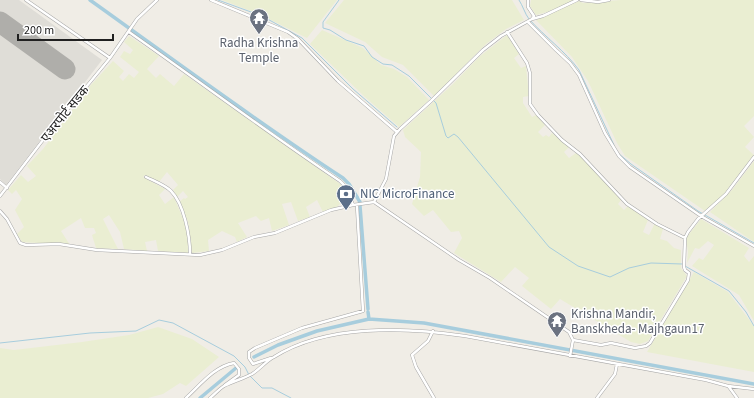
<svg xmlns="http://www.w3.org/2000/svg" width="754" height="398" viewBox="0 0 754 398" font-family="'Source Sans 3','Noto Sans Devanagari',sans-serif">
<rect width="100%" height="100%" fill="#f0ede6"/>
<path fill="#dfddd7" d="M 0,0 L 19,0 L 102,60 L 6,185 L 0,179 Z"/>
<path fill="#eaeed2" d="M 222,0 L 337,0 L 307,38 L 261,15 Z
M 344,0 L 512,0 L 524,20 L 506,29 L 486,44 L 434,96 L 403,65 L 382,57 L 365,42 L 325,23 Z
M 531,0 L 574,0 L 551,11 L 536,15 L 530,6 Z
M 621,0 L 754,0 L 754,116 L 744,126 L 754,137 L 745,147 L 754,155 L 724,194 L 714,205 L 705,211 L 625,156 L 617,143 L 588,81 L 572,57 L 536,20 L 579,1 L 583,3 Z
M 322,30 L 363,48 L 381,65 L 394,69 L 407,77 L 429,100 L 399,127 L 365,97 L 310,44 Z
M 507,35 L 519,54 L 514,58 L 521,68 L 526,66 L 529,96 L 523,97 L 523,103 L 532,117 L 536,115 L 545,125 L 538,132 L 543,137 L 546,135 L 549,137 L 552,133 L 569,147 L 564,152 L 569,158 L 576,153 L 580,155 L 621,200 L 618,204 L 624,210 L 628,206 L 648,220 L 643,232 L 649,235 L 655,223 L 663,229 L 660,239 L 667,241 L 674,248 L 681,250 L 681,268 L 687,276 L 648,341 L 640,344 L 631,342 L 560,299 L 551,309 L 522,286 L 529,278 L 515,267 L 501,282 L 454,253 L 462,238 L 459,231 L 451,232 L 433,210 L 424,216 L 412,204 L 420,177 L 421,152 L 405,137 L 403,130 L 453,84 L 479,57 Z
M 129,36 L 159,56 L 147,69 L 156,78 L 160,74 L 174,86 L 184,74 L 343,186 L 348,195 L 337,207 L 323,212 L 317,200 L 306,207 L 310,217 L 298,221 L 291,202 L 282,204 L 289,225 L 272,231 L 269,218 L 261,221 L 256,216 L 238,223 L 247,237 L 237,242 L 235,237 L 222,231 L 208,240 L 209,251 L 192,253 L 188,222 L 179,202 L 184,198 L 185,199 L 188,197 L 183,191 L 177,197 L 173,190 L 178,185 L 167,172 L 159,182 L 145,175 L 143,177 L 165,189 L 159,195 L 165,204 L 174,197 L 186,226 L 189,253 L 158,251 L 156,240 L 145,242 L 147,251 L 124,249 L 120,232 L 109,215 L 103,219 L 118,249 L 96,248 L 92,235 L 96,233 L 94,228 L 85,228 L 81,218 L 61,231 L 70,245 L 22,242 L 17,234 L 24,227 L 15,210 L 22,199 L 16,190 L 12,194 L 8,190 L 21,175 L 28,182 L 36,176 L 27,166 L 43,149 L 90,86 L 113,61 L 124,71 L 119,77 L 123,81 L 129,74 L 134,78 L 139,72 L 120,57 L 124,51 L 130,54 L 133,50 L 124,42 Z
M 754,161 L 754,242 L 710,212 L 732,190 Z
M 701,219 L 749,248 L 744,256 L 749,262 L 754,256 L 754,321 L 739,295 L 692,266 L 699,258 L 703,260 L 714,245 L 708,241 L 699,249 L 695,248 L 687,263 L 688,252 L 686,238 Z
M 694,272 L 728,292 L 754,326 L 754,372 L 647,352 Z
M 158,327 L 192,339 L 219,357 L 186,386 L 180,383 L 163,394 L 148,398 L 0,398 L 0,348 L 14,350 L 82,342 L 129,335 Z"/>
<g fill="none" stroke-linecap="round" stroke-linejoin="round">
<path stroke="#a7cddd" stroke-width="1" d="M 218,0 L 262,16 L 302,38 L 353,89 L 397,127
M 339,0 L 323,22 L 323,28 L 330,30 L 346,40 L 364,46 L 372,57 L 383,64 L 392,65 L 409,76 L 436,103 L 446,136 L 448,138 L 454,134 L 458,137 L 549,247 L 578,266 L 610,277 L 629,268 L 651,263 L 682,264
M 519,0 C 523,6 525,14 529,19 C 545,37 565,51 579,70 L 614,145
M 618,153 L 631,164 L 698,211 L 754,243
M 685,266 L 729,291 L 746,312 L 754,326
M 0,343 L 90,333 L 136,331 L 159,320 L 173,323 L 234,356 L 245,367 L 249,375 L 262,388 L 272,388 L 291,398"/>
<path stroke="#a7cddd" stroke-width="3.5" d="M 90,0 C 174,60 257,122 343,178 L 349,184 L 360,202
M 360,206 L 368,309
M 368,312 L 369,319
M 254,357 L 278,345 L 317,331 L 369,319 L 424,323 L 754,384
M 200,398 L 236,368"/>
<path stroke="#afaeaa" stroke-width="21" d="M 0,22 L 65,69"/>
<g stroke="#a7a7a7" stroke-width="3.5">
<path id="minor" d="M 26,0 L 110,58
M 211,0 L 288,32 L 298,39 L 338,81 L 397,132
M 528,0 L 528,7 L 534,16 L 532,19
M 581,0 L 598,2 L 609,0
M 528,22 L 556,50 L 570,63 L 579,75 L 605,133 L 619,156 L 630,167 L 701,216 L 754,246
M 129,32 C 199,81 268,133 340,181 L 346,187 L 353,205 L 374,202 L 386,179 L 394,136 L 400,129 L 431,101 L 483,50 L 501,36 L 532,19 L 543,16 L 577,0
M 507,32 L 527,63 L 530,73 L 530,104 L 538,115 L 562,140 L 580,154 L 627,204 L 657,224 L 685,238
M 146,177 C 154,181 165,185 171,191 C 184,204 190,236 190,254
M 0,182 L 7,188
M 0,196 L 53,127 L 110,58 L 137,19 L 157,0
M 374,202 L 459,260 L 490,278 L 569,332 L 573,340 L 570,356
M 0,211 L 7,219 L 20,243 L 26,245 L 59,244 L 97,250 L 200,255 L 222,250 L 254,237 L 275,233 L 331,210 L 353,205
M 433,331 L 428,341 L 412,355 L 416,367 L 434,398
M 573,340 L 601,345 L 611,343 L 635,348 L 646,346 L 650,343 L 688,280 L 689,273 L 685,270 L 684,267 L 685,238 L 688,232 L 698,219 L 726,194 L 754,157
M 271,358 L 253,364 L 249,358 L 249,352 L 255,348 L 302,328 L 363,311 L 357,206
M 729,387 L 737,398
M 186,398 C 200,385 215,366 234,363 L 239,369 L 239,375 L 225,385
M 210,398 C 215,394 219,389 224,386 C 233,381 243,379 252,374 C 260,369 266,361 274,357 C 326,324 406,327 465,336 L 706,380 L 728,386 L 754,389
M 597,398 L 615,374 L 617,364"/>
</g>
<use href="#minor" stroke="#fff" stroke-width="2.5"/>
</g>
<defs>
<g id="temple-pin" transform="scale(1)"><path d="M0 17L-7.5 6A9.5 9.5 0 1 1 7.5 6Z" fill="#6b7280" stroke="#fff"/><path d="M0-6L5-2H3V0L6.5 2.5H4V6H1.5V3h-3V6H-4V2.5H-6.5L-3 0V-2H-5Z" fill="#fff"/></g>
<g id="bank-pin" transform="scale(1)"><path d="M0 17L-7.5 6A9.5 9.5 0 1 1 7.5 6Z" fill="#5c6f8a" stroke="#fff"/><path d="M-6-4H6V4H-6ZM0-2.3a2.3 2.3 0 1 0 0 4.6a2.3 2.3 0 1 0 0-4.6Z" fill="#fff"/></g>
</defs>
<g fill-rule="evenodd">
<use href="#temple-pin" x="259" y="18"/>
<use href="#bank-pin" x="346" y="194"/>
<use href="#temple-pin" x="557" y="321"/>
</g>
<g text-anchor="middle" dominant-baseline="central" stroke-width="3" stroke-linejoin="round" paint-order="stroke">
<g font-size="13" fill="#5b616d" stroke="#fff">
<text x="259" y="43">Radha Krishna<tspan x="259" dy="15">Temple</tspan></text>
<text x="571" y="314" text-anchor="start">Krishna Mandir,<tspan x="571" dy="15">Banskheda- Majhgaun17</tspan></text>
</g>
<g font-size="13" fill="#202020" stroke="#fff">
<text transform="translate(65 114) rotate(-51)">एअरपोर्ट सडक</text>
</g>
<g font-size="13" fill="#4e5e75" stroke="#fff" text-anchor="start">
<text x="360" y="194">NIC MicroFinance</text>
</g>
</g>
<path d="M18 34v6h95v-6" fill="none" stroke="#202020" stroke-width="2"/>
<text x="24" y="34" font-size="12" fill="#202020" stroke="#ffffff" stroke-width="3" paint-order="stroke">200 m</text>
</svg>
